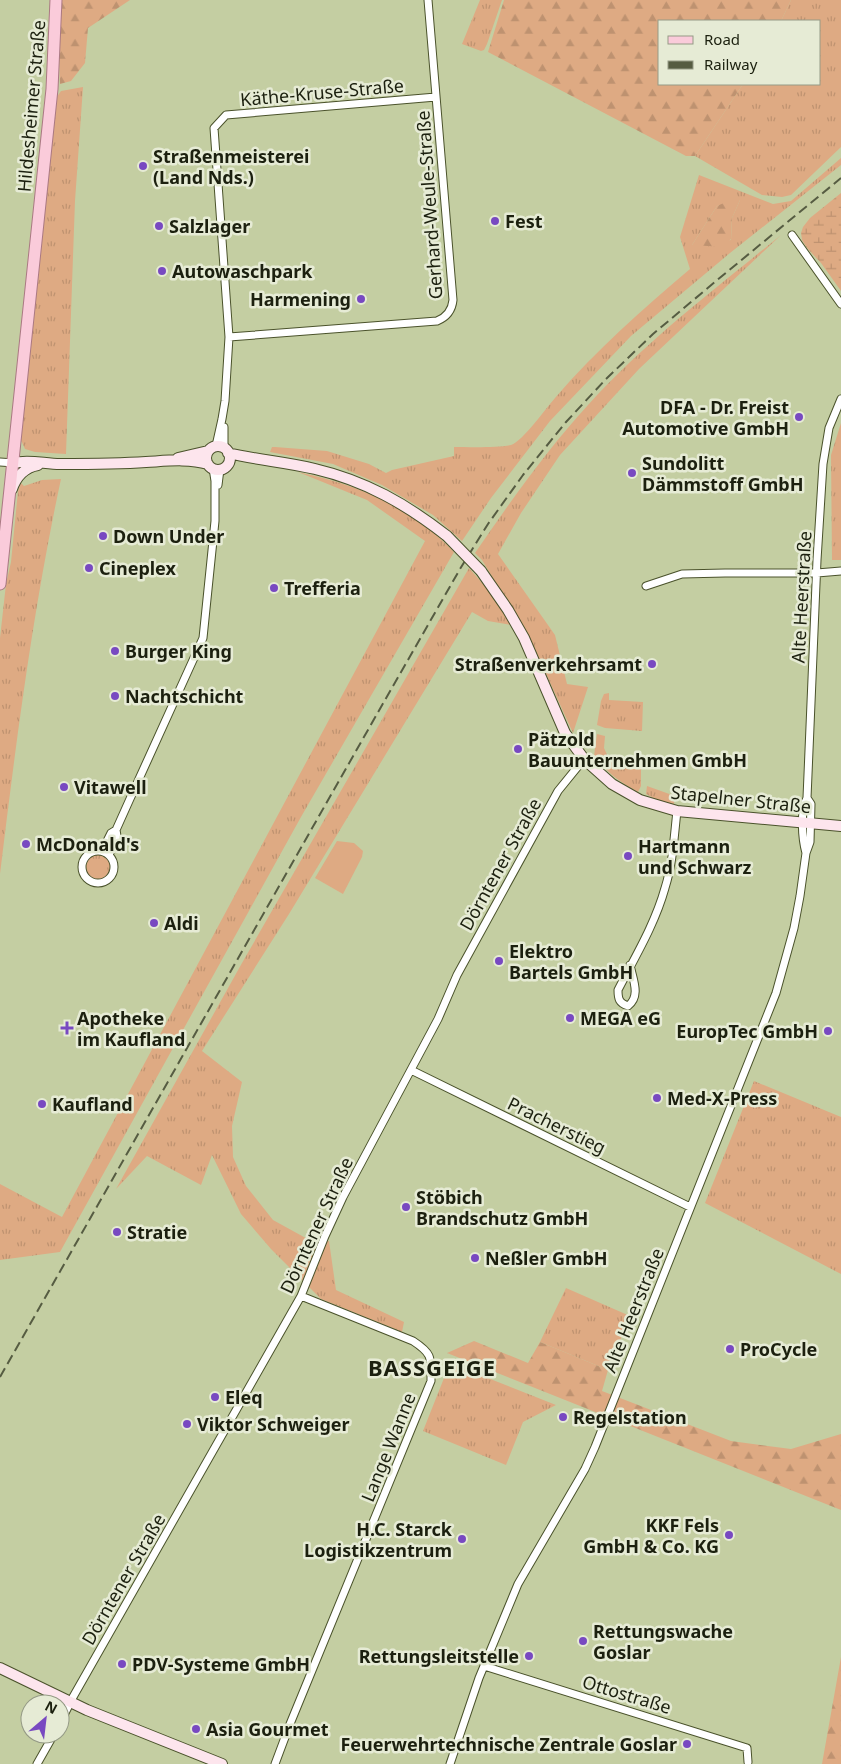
<svg xmlns="http://www.w3.org/2000/svg" width="841" height="1764" viewBox="0 0 841 1764" font-family="'Noto Sans',sans-serif">
<defs>
<pattern id="grass-tufts" width="24" height="20" patternUnits="userSpaceOnUse" patternTransform="scale(1.25)"><rect width="24" height="20" fill="#deaa83"/><path d="M3 7l-1-3M5 7V3M7 7l1-3M15 17l-1-3M17 17v-4M19 17l1-3" fill="none" stroke="#be9270"/></pattern>
<pattern id="forest-firs" width="22" height="20" patternUnits="userSpaceOnUse" patternTransform="scale(1.25)"><rect width="22" height="20" fill="#deaa83"/><path d="M5 1l3.5 6h-7zM16 11l3.5 6h-7z" fill="#be9270"/></pattern>
<pattern id="wetland-marsh" width="20" height="14" patternUnits="userSpaceOnUse" patternTransform="scale(1.25)"><rect width="20" height="14" fill="#deaa83"/><path d="M1 5h8M5 5V1M11 12h8M15 12V8" fill="none" stroke="#be9270"/></pattern>
</defs>
<rect width="100%" height="100%" fill="#c4cea2"/>
<path fill="url(#grass-tufts)" fill-rule="evenodd" d="M 480,0 L 502,0 L 487,44 L 484,50 L 481,51 L 462,44 Z
M 791,0 L 841,0 L 841,147 L 791,195 L 782,197 L 762,195 L 695,156 L 743,84 L 820,84 L 820,21 L 781,21 Z
M 83,87 L 75,201 L 66,454 L 35,452 L 25,449 L 21,440 L 56,98 L 61,91 Z
M 841,158 L 841,165 L 730,253 L 631,336 L 550,421 L 491,498 L 462,541 L 433,515 L 382,485 L 333,464 L 270,452 L 272,447 L 275,447 L 327,451 L 369,464 L 386,473 L 392,470 L 454,456 L 454,447 C 468,447 498,448 511,445 C 523,441 546,408 555,398 C 596,350 643,309 690,269 L 680,237 L 699,175 L 773,204 L 791,201 ZM 740,200 L 732,218 L 731,240 L 692,245 L 717,206 Z
M 781,235 L 639,369 L 560,455 L 521,513 L 498,554 L 555,635 L 567,684 L 588,687 L 573,733 L 531,641 L 482,560 L 475,553 C 510,502 546,451 588,405 C 646,341 715,289 781,235 Z
M 841,423 L 841,560 L 832,560 L 831,455 Z
M 298,472 C 359,485 410,506 454,552 L 301,817 L 60,1252 L 0,1260 L 0,1184 L 62,1217 L 425,541 L 367,500 Z
M 61,479 C 33,609 16,742 0,874 L 0,638 L 6,584 L 11,562 L 18,491 L 21,483 L 24,486 L 42,480 Z
M 469,568 L 497,600 L 511,625 L 488,621 L 472,612 L 289,914 L 202,1051 L 242,1082 L 232,1126 L 233,1157 L 246,1186 L 273,1220 L 313,1242 L 329,1241 L 336,1290 L 404,1322 L 402,1332 L 321,1299 L 271,1249 L 241,1214 L 212,1155 L 201,1185 L 147,1156 L 116,1189 L 242,963 Z
M 609,693 L 609,700 L 643,702 L 642,731 L 605,728 L 597,725 L 601,701 L 604,694 Z
M 597,734 L 605,736 L 604,748 L 609,759 L 637,761 L 638,755 L 641,756 L 641,786 L 638,792 C 618,781 609,774 594,756 Z
M 647,786 L 675,796 L 674,804 L 659,801 L 646,794 Z
M86 867a12 12 0 1 1 24 0a12 12 0 1 1-24 0Z
M 754,1081 L 841,1117 L 841,1274 L 705,1203 Z
M 566,1288 L 630,1316 L 608,1370 L 540,1342 Z
M 450,1363 L 556,1405 L 523,1422 L 506,1465 L 423,1431 Z"/>
<path fill="url(#forest-firs)" d="M 61,0 L 130,0 L 88,28 L 85,63 L 71,81 L 60,84 L 59,55 Z
M 504,0 L 791,0 L 781,21 L 660,21 L 660,84 L 743,84 L 695,156 L 686,156 L 488,52 Z
M 740,196 L 740,200 L 732,218 L 731,239 L 723,247 L 692,245 L 717,206 Z
M 474,1341 L 528,1363 L 540,1342 L 608,1370 L 602,1391 L 731,1441 L 791,1449 L 841,1434 L 841,1510 L 447,1353 Z
M 841,1657 L 841,1764 L 822,1764 Z"/>
<path fill="url(#wetland-marsh)" d="M 841,193 L 841,291 L 821,263 L 807,248 L 802,240 L 801,233 L 803,227 L 810,218 Z"/>
<path fill="#deaa83" d="M 337,841 L 354,843 L 363,851 L 362,857 L 343,894 L 315,878 Z"/>
<g fill="none" stroke-linecap="round" stroke-linejoin="round">
<g stroke="#4a522b" stroke-width="9">
<path id="street" d="M 792,235 L 841,304
M 229,337 L 437,321 C 447,317 452,310 453,300 L 428,0
M 224,427 L 224,448
M 216,446 L 222,419 L 225,401 L 229,337 L 214,128 L 226,115 L 436,97
M 0,462 L 14,463
M 218,485 L 220,469
M 646,586 L 682,574 L 725,573 L 817,573 L 841,571
M 102,851 L 111,833 L 116,830
M82 867a16 16 0 1 1 32 0a16 16 0 1 1-32 0Z
M 806,853 C 802,839 800,810 807,798 L 817,560 L 823,464 L 829,428 L 841,399
M 109,855 L 117,836 L 116,830 L 129,801 L 203,638 L 215,521 L 215,481 L 213,468
M 630,965 C 633,980 641,996 628,1006 C 619,1003 618,999 618,990 C 635,957 655,924 665,888 C 673,863 674,837 677,811
M 411,1070 L 690,1207
M 484,1666 L 747,1748 L 748,1762
M 60,1723 L 73,1697 L 301,1296 L 325,1236 L 343,1197 L 438,1019 L 457,975 L 558,791 L 584,759
M 37,1764 L 54,1734
M 275,1764 L 290,1724 L 431,1381 C 431,1358 433,1354 413,1341 L 301,1296
M 450,1764 L 479,1678 L 518,1584 L 585,1469 L 595,1447 L 776,993 L 794,928 L 800,896 L 806,853 L 810,842 L 811,804 L 807,798"/>
</g>
<g stroke="#4a522b" stroke-width="12">
<path id="secondary" d="M206 458a12 12 0 1 1 24 0a12 12 0 1 1-24 0Z
M 228,453 C 257,460 286,462 315,469 C 366,481 406,504 447,536
M 178,458 L 208,451
M 14,463 C 28,459 45,464 60,464 C 88,464 117,464 146,462 C 165,461 188,458 208,464
M 12,489 C 16,477 25,467 38,465
M 481,571 L 508,610 L 524,638 L 565,733 L 584,759 L 612,784 L 640,800 L 677,811 L 841,826
M 0,1668 L 87,1710 L 222,1764"/>
</g>
<g stroke="#aa7983" stroke-width="13">
<path id="primary" d="M 0,584 L 52,89 L 56,0"/>
</g>
<use href="#street" stroke="#fff" stroke-width="7"/>
<use href="#secondary" stroke="#fde5ed" stroke-width="10"/>
<use href="#primary" stroke="#facbda" stroke-width="11"/>
<path stroke="#565c42" stroke-width="2" stroke-dasharray="10 5" stroke-linecap="butt" d="M 0,1377 L 381,707 L 460,569 L 488,524 L 523,475 L 566,422 L 606,379 L 653,334 L 716,281 L 841,178"/>
<g stroke="#4a522b" stroke-width="12" stroke-linecap="butt">
<path id="secondary-bridge" d="M 447,536 L 481,571"/>
</g>
<use href="#secondary-bridge" stroke="#fde5ed" stroke-width="10"/>
</g>
<g fill="#7849c1" stroke="#e6ebd5" stroke-width="2">
<circle cx="143" cy="166" r="5"/>
<circle cx="495" cy="221" r="5"/>
<circle cx="159" cy="226" r="5"/>
<circle cx="162" cy="271" r="5"/>
<circle cx="361" cy="299" r="5"/>
<circle cx="799" cy="417" r="5"/>
<circle cx="632" cy="473" r="5"/>
<circle cx="103" cy="536" r="5"/>
<circle cx="89" cy="568" r="5"/>
<circle cx="274" cy="588" r="5"/>
<circle cx="115" cy="651" r="5"/>
<circle cx="652" cy="664" r="5"/>
<circle cx="115" cy="696" r="5"/>
<circle cx="518" cy="749" r="5"/>
<circle cx="64" cy="787" r="5"/>
<circle cx="26" cy="844" r="5"/>
<circle cx="628" cy="856" r="5"/>
<circle cx="154" cy="923" r="5"/>
<circle cx="499" cy="961" r="5"/>
<circle cx="570" cy="1018" r="5"/>
<path d="M64.5 1020.5h5v5h5v5h-5v5h-5v-5h-5v-5h5z"/>
<circle cx="828" cy="1031" r="5"/>
<circle cx="657" cy="1098" r="5"/>
<circle cx="42" cy="1104" r="5"/>
<circle cx="406" cy="1207" r="5"/>
<circle cx="117" cy="1232" r="5"/>
<circle cx="475" cy="1258" r="5"/>
<circle cx="730" cy="1349" r="5"/>
<circle cx="215" cy="1397" r="5"/>
<circle cx="563" cy="1417" r="5"/>
<circle cx="187" cy="1424" r="5"/>
<circle cx="729" cy="1535" r="5"/>
<circle cx="462" cy="1539" r="5"/>
<circle cx="583" cy="1641" r="5"/>
<circle cx="529" cy="1656" r="5"/>
<circle cx="122" cy="1664" r="5"/>
<circle cx="196" cy="1729" r="5"/>
<circle cx="687" cy="1744" r="5"/>
</g>
<g text-anchor="middle" dominant-baseline="central" stroke-width="5" stroke-linejoin="round" paint-order="stroke">
<g font-size="18" fill="#1c200f" stroke="#e6ebd5">
<text transform="translate(322 92) rotate(-5)">Käthe-Kruse-Straße</text>
<text transform="translate(31 106) rotate(-85)">Hildesheimer Straße</text>
<text transform="translate(429 205) rotate(-94)">Gerhard-Weule-Straße</text>
<text transform="translate(801 597) rotate(-87)">Alte Heerstraße</text>
<text transform="translate(741 799) rotate(6)">Stapelner Straße</text>
<text transform="translate(500 864) rotate(-61)">Dörntener Straße</text>
<text transform="translate(557 1125) rotate(26)">Pracherstieg</text>
<text transform="translate(316 1225) rotate(-65)">Dörntener Straße</text>
<text transform="translate(633 1310) rotate(-68)">Alte Heerstraße</text>
<text transform="translate(388 1447) rotate(-68)">Lange Wanne</text>
<text transform="translate(123 1579) rotate(-60)">Dörntener Straße</text>
<text transform="translate(627 1694) rotate(17)">Ottostraße</text>
</g>
<g font-size="18" font-weight="bold" fill="#1c200f" stroke="#e6ebd5" text-anchor="start">
<text x="153" y="156">Straßenmeisterei<tspan x="153" dy="21">(Land Nds.)</tspan></text>
<text x="505" y="221">Fest</text>
<text x="169" y="226">Salzlager</text>
<text x="172" y="271">Autowaschpark</text>
<text x="351" y="299" text-anchor="end">Harmening</text>
<text x="789" y="407" text-anchor="end">DFA - Dr. Freist<tspan x="789" dy="21">Automotive GmbH</tspan></text>
<text x="642" y="463">Sundolitt<tspan x="642" dy="21">Dämmstoff GmbH</tspan></text>
<text x="113" y="536">Down Under</text>
<text x="99" y="568">Cineplex</text>
<text x="284" y="588">Trefferia</text>
<text x="125" y="651">Burger King</text>
<text x="642" y="664" text-anchor="end">Straßenverkehrsamt</text>
<text x="125" y="696">Nachtschicht</text>
<text x="528" y="739">Pätzold<tspan x="528" dy="21">Bauunternehmen GmbH</tspan></text>
<text x="74" y="787">Vitawell</text>
<text x="36" y="844">McDonald's</text>
<text x="638" y="846">Hartmann<tspan x="638" dy="21">und Schwarz</tspan></text>
<text x="164" y="923">Aldi</text>
<text x="509" y="951">Elektro<tspan x="509" dy="21">Bartels GmbH</tspan></text>
<text x="77" y="1018">Apotheke<tspan x="77" dy="21">im Kaufland</tspan></text>
<text x="580" y="1018">MEGA eG</text>
<text x="818" y="1031" text-anchor="end">EuropTec GmbH</text>
<text x="667" y="1098">Med-X-Press</text>
<text x="52" y="1104">Kaufland</text>
<text x="416" y="1197">Stöbich<tspan x="416" dy="21">Brandschutz GmbH</tspan></text>
<text x="127" y="1232">Stratie</text>
<text x="485" y="1258">Neßler GmbH</text>
<text x="740" y="1349">ProCycle</text>
<text x="225" y="1397">Eleq</text>
<text x="573" y="1417">Regelstation</text>
<text x="197" y="1424">Viktor Schweiger</text>
<text x="719" y="1525" text-anchor="end">KKF Fels<tspan x="719" dy="21">GmbH &amp; Co. KG</tspan></text>
<text x="452" y="1529" text-anchor="end">H.C. Starck<tspan x="452" dy="21">Logistikzentrum</tspan></text>
<text x="593" y="1631">Rettungswache<tspan x="593" dy="21">Goslar</tspan></text>
<text x="519" y="1656" text-anchor="end">Rettungsleitstelle</text>
<text x="132" y="1664">PDV-Systeme GmbH</text>
<text x="206" y="1729">Asia Gourmet</text>
<text x="677" y="1744" text-anchor="end">Feuerwehrtechnische Zentrale Goslar</text>
</g>
<g font-size="22" font-weight="bold" letter-spacing="1" fill="#1c200f" stroke="#e6ebd5">
<text x="432" y="1367">BASSGEIGE</text>
</g>
</g>
<rect x="658" y="20" width="162" height="65" fill="#e6ebd5" stroke="#959a86"/>
<rect x="668" y="36" width="25" height="8" fill="#facbda" stroke="#959a86"/>
<text x="704" y="45" font-size="15" fill="#1c200f">Road</text>
<rect x="668" y="61" width="25" height="8" fill="#565c42" stroke="#959a86"/>
<text x="704" y="70" font-size="15" fill="#1c200f">Railway</text>
<g transform="translate(45 1719) rotate(28)"><circle r="24" fill="#e6ebd5" stroke="#959a86"/>
<path d="M0-4L9 19L0 12L-9 19Z" fill="#7849c1"/>
<text y="-8" font-size="14" font-weight="bold" text-anchor="middle" fill="#1c200f">N</text>
</g>
</svg>
